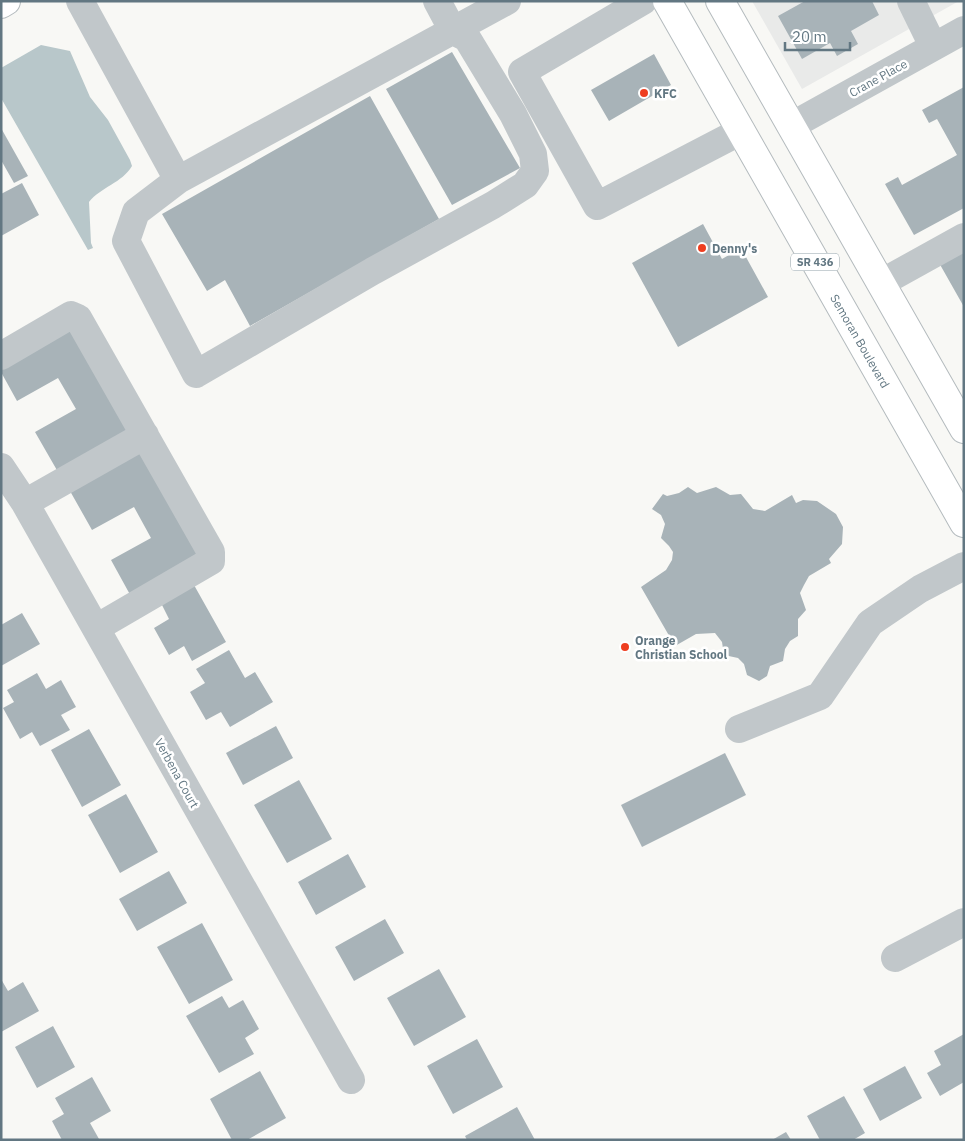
<svg xmlns="http://www.w3.org/2000/svg" width="965" height="1141" viewBox="0 0 965 1141" font-family="'IBM Plex Sans',sans-serif">
<rect width="100%" height="100%" fill="#f8f8f5"/>
<path fill="#e9eae9" d="M 752,1 L 959,1 L 802,89 Z"/>
<path fill="#b8c7ca" d="M 41,45 L 70,51 L 90,97 L 108,120 L 130,160 L 132,166 C 122,183 101,187 89,202 L 91,243 L 93,248 L 88,250 L 1,98 L 1,68 Z"/>
<path fill="#a8b3b8" d="M 805,1 L 872,1 L 879,15 L 851,31 L 858,44 L 837,56 L 830,43 L 802,59 L 778,16 Z
M 452,52 L 520,168 L 452,205 L 386,89 Z
M 654,54 L 671,85 L 609,121 L 591,90 Z
M 964,87 L 964,208 L 914,235 L 885,184 L 898,177 L 902,185 L 957,155 L 937,119 L 929,123 L 922,110 Z
M 370,96 L 439,219 L 250,326 L 225,280 L 207,291 L 162,214 Z
M 1,128 L 28,176 L 14,183 L 1,160 Z
M 22,183 L 39,215 L 1,236 L 1,194 Z
M 703,224 L 722,259 L 741,248 L 768,297 L 678,347 L 632,263 Z
M 964,247 L 964,307 L 938,261 Z
M 67,323 L 129,433 L 58,472 L 35,432 L 76,409 L 58,378 L 17,401 L 1,372 L 1,359 Z
M 142,451 L 203,562 L 133,600 L 111,560 L 151,538 L 134,507 L 92,530 L 70,491 Z
M 688,487 L 697,493 L 716,487 L 730,495 L 741,494 L 753,509 L 765,511 L 792,495 L 796,503 L 803,500 L 817,501 L 836,514 L 843,527 L 842,544 L 829,559 L 831,563 L 809,576 L 804,585 L 800,593 L 806,610 L 798,619 L 798,636 L 790,641 L 785,649 L 783,661 L 770,666 L 767,676 L 759,681 L 747,675 L 744,664 L 738,658 L 724,655 L 722,642 L 715,633 L 696,634 L 675,646 L 641,587 L 666,570 L 672,560 L 673,552 L 669,546 L 661,538 L 665,524 L 661,515 L 652,509 L 663,494 L 667,496 L 679,493 Z
M 194,585 L 226,642 L 192,661 L 184,646 L 169,655 L 154,628 L 169,619 L 161,603 Z
M 22,613 L 40,644 L 1,666 L 1,625 Z
M 229,650 L 245,678 L 255,672 L 273,702 L 230,727 L 221,712 L 206,720 L 190,692 L 205,683 L 196,669 Z
M 37,673 L 46,689 L 61,680 L 76,707 L 61,715 L 70,730 L 40,746 L 32,732 L 20,739 L 3,708 L 14,702 L 7,690 Z
M 276,726 L 293,758 L 243,785 L 226,753 Z
M 89,729 L 121,785 L 82,807 L 51,750 Z
M 725,753 L 746,795 L 642,847 L 621,805 Z
M 299,780 L 332,839 L 287,863 L 254,805 Z
M 126,794 L 158,852 L 120,873 L 88,815 Z
M 348,854 L 366,887 L 316,915 L 298,882 Z
M 169,871 L 187,903 L 137,931 L 119,899 Z
M 385,919 L 404,953 L 354,981 L 335,947 Z
M 202,923 L 233,980 L 189,1004 L 157,947 Z
M 439,969 L 466,1017 L 414,1046 L 387,998 Z
M 1,979 L 8,991 L 23,982 L 39,1011 L 1,1032 Z
M 222,996 L 229,1008 L 243,1000 L 259,1029 L 245,1038 L 254,1054 L 219,1073 L 186,1016 Z
M 53,1026 L 75,1067 L 37,1088 L 15,1047 Z
M 964,1034 L 964,1082 L 940,1096 L 927,1073 L 941,1065 L 934,1051 Z
M 477,1039 L 503,1087 L 453,1114 L 427,1066 Z
M 905,1066 L 922,1098 L 880,1121 L 863,1089 Z
M 260,1071 L 286,1118 L 247,1140 L 232,1140 L 210,1099 Z
M 92,1077 L 111,1111 L 90,1123 L 99,1139 L 62,1140 L 52,1121 L 64,1114 L 55,1098 Z
M 844,1096 L 865,1133 L 853,1140 L 820,1140 L 807,1116 Z
M 517,1107 L 535,1140 L 467,1140 L 465,1136 Z
M 786,1132 L 791,1140 L 772,1140 Z"/>
<g fill="none" stroke-linecap="round" stroke-linejoin="round">
<g stroke="#b4bbbe" stroke-width="30">
<path id="major" d="M 667,1 L 964,523
M 720,1 L 964,429
M 1,4 L 6,1"/>
</g>
<path stroke="#c1c7ca" stroke-width="28" d="M 80,1 L 178,180 L 136,212 L 126,241 L 196,374 L 373,271 L 493,205 L 525,185 L 535,171 L 533,154 L 513,114 L 467,38 L 453,31 L 437,1
M 643,1 L 522,72 L 597,206 L 741,131
M 911,1 L 933,46
M 791,126 L 964,30
M 178,180 L 507,1
M 881,283 L 964,237
M 1,356 L 71,315 L 78,318 L 211,552 L 211,561 L 96,628
M 1,467 L 25,503 L 351,1080
M 25,503 L 145,435
M 739,729 L 820,696 L 870,623 L 920,589 L 964,566
M 895,958 L 964,922"/>
<use href="#major" stroke="#fff" stroke-width="28"/>
</g>
<g fill="#ee3e20" stroke="#fff" stroke-width="2">
<circle cx="644" cy="93" r="5"/>
<circle cx="702" cy="248" r="5"/>
<circle cx="625" cy="647" r="5"/>
</g>
<g text-anchor="middle" dominant-baseline="central" stroke-width="5" stroke-linejoin="round" paint-order="stroke">
<rect fill="#fff" stroke="#91a0a8" stroke-width="1" x="791" y="253.5" width="48" height="17" rx="4"/>
<g font-size="11" font-weight="bold" fill="#627782">
<text x="815" y="262">SR 436</text>
</g>
<g font-size="12" fill="#627782" stroke="#fff">
<text transform="translate(878 78) rotate(-29)">Crane Place</text>
<text transform="translate(860 341) rotate(60)">Semoran Boulevard</text>
<text transform="translate(177 773) rotate(61)">Verbena Court</text>
</g>
<g font-size="12" font-weight="bold" fill="#627782" stroke="#fff" text-anchor="start">
<text x="654" y="93">KFC</text>
<text x="712" y="248">Denny's</text>
<text x="635" y="640">Orange<tspan x="635" dy="14">Christian School</tspan></text>
</g>
</g>
<rect width="965" height="1141" fill="none" stroke="#627782" stroke-width="5"/>
<path d="M785 42v8h65v-8" fill="none" stroke="#627782" stroke-width="2.5"/>
<text x="792" y="42" font-size="15" fill="#627782" stroke="#ffffff" stroke-width="4" paint-order="stroke">20 m</text>
</svg>
